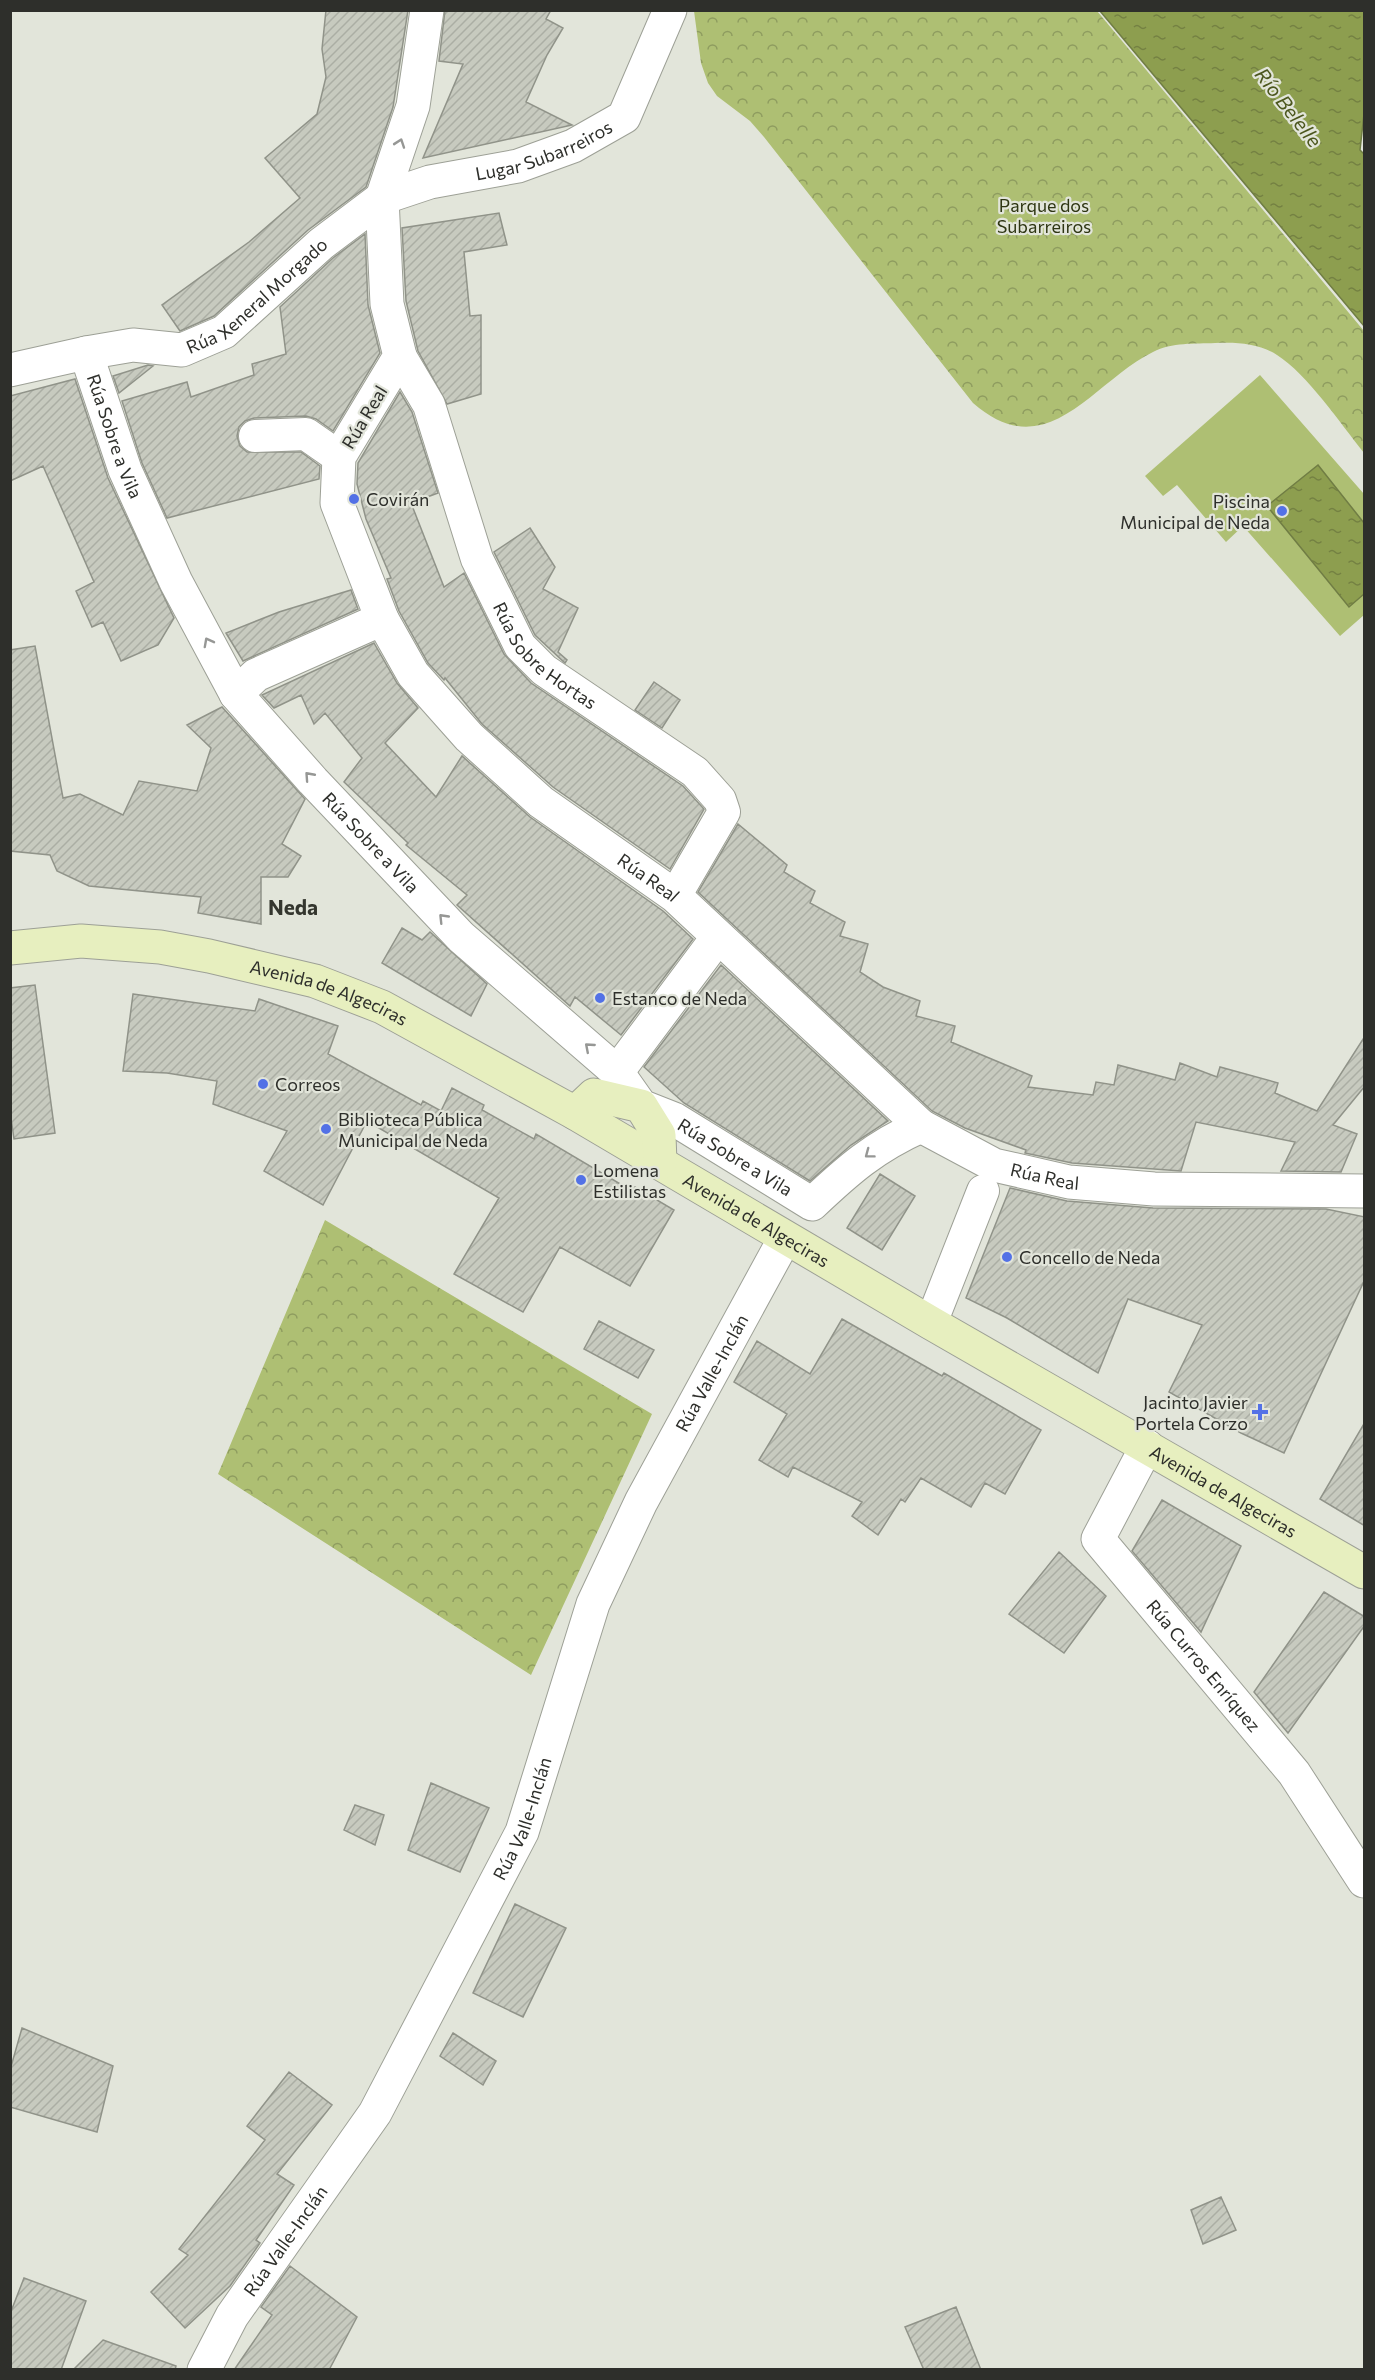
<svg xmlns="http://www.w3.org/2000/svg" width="1375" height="2380" viewBox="0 0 1375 2380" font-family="Commissioner,sans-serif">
<defs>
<pattern id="forest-crowns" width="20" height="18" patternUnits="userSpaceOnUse" patternTransform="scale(1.5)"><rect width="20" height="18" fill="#aebf73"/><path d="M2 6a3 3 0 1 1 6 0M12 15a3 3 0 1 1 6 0" fill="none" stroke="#8e9c5f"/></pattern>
<pattern id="water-ripples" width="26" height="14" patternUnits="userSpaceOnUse" patternTransform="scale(1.5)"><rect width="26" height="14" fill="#8d9e4f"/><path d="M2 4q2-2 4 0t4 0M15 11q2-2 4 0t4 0" fill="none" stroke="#748142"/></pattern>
<pattern id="building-hatch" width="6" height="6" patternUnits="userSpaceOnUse" patternTransform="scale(1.5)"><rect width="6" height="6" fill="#c7cabf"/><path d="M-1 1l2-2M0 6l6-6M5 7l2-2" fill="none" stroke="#abaea4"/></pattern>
</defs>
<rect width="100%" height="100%" fill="#e2e5da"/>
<path fill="#aebf73" d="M 1260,375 L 1364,494 L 1364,615 L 1340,636 L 1243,526 L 1226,542 L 1177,485 L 1163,496 L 1145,476 Z"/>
<path fill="url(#forest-crowns)" d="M 694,11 L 1097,11 L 1364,331 L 1364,453 C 1341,424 1307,374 1277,355 C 1258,343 1237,342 1215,343 C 1195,344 1172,342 1153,352 C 1092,382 1047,468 973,403 L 764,137 L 750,121 L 717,96 L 708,83 L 701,63 Z
M 325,1220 L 652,1414 L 531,1675 L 218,1474 Z"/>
<path fill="url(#water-ripples)" stroke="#707d44" stroke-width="1.5" d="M 1100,11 L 1364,11 L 1364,114 L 1360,150 L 1364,154 L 1364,326 Z
M 1318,465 L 1364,523 L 1364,594 L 1349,607 L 1267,506 Z"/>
<path fill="url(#building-hatch)" stroke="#909389" stroke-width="1.5" d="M 326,10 L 408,10 L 393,107 L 366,187 L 308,230 L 214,316 L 180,331 L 162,305 L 249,242 L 300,198 L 265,158 L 317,114 L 326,77 L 322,49 Z
M 445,10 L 551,10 L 546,19 L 563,28 L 547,55 L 526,102 L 572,125 L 423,158 L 463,64 L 439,61 Z
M 499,213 L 507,245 L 464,252 L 470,316 L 481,315 L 481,394 L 447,404 L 418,351 L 406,301 L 402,228 Z
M 365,234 L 368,305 L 380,353 L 333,431 L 316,419 L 306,416 L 254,418 L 245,421 L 239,427 L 237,436 L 240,446 L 247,452 L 301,452 L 320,466 L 319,479 L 167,518 L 142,463 L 122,401 L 187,382 L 191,397 L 254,375 L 252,364 L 286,354 L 280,307 L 333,258 Z
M 148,365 L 153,366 L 119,393 L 113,376 Z
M 75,379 L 108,478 L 174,618 L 158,645 L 121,661 L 103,622 L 92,627 L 76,591 L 94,582 L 43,466 L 10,481 L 10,396 Z
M 400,392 L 412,412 L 438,493 L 411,503 L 444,587 L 464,573 L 504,654 L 531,683 L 683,786 L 704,809 L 670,869 L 553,787 L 482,724 L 445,678 L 444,680 L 428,663 L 399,611 L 387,579 L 391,578 L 366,519 L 357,484 L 358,463 Z
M 530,528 L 555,567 L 543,589 L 578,608 L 558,652 L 567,660 L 565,663 L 535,635 L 494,552 Z
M 351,590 L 358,609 L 243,661 L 226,633 L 279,612 Z
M 374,643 L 397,683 L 418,708 L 385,743 L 436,797 L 462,756 L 530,817 L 663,911 L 693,939 L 621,1035 L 575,997 L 570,1006 L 457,905 L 467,895 L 406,845 L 408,843 L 344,782 L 362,758 L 325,713 L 314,724 L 301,695 L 274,708 L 262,695 Z
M 35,646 L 63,798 L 80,794 L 123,815 L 139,781 L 197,791 L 211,748 L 187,725 L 222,707 L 305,799 L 282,844 L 301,856 L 288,877 L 261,877 L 261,924 L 198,913 L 201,897 L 89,886 L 57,871 L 50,855 L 10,851 L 10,650 Z
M 654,682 L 680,700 L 662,728 L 635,710 Z
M 738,824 L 787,865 L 784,872 L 815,891 L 810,903 L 845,922 L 840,936 L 868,944 L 860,972 L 883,987 L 920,1001 L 916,1016 L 955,1026 L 951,1042 L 1032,1076 L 1028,1087 L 1093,1095 L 1096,1082 L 1114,1085 L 1118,1065 L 1175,1080 L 1180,1063 L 1217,1077 L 1220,1067 L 1278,1083 L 1275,1093 L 1317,1111 L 1365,1036 L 1365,1086 L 1333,1125 L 1357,1134 L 1341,1172 L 1281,1171 L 1295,1142 L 1196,1122 L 1181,1171 L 1072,1163 L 1025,1153 L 1026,1150 L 965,1128 L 932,1111 L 698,892 Z
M 402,928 L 422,940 L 430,932 L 487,984 L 471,1016 L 382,963 Z
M 721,965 L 888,1121 L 851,1145 L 810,1181 L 684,1103 L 644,1067 Z
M 35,985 L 55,1133 L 14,1139 L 10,1111 L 10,988 Z
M 133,994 L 255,1011 L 259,999 L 338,1026 L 328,1054 L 421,1105 L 423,1101 L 441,1111 L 452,1088 L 484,1105 L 482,1110 L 534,1139 L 536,1134 L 632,1191 L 635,1187 L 674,1210 L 630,1286 L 560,1247 L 523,1312 L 454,1274 L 499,1198 L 367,1121 L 323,1205 L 264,1171 L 287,1131 L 213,1104 L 217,1081 L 167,1073 L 123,1071 Z
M 880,1174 L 915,1196 L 882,1250 L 847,1228 Z
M 1010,1188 L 1067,1201 L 1153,1208 L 1326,1209 L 1365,1217 L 1365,1279 L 1284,1453 L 1241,1433 L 1169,1392 L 1202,1325 L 1128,1299 L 1098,1373 L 1007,1318 L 966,1298 Z
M 842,1319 L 942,1376 L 944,1373 L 1041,1430 L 1005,1494 L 985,1483 L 971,1507 L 921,1478 L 905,1502 L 901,1499 L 878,1535 L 852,1516 L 862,1502 L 793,1467 L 788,1477 L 759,1460 L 787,1414 L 734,1382 L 757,1341 L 810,1374 Z
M 599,1321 L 654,1350 L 638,1378 L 584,1349 Z
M 1365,1422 L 1365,1526 L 1320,1499 Z
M 1162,1500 L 1241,1546 L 1201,1632 L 1132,1551 Z
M 1059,1552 L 1106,1596 L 1064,1653 L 1009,1614 Z
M 1324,1592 L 1365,1617 L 1365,1625 L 1288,1733 L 1254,1692 Z
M 431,1783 L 489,1808 L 460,1872 L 408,1850 Z
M 355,1805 L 384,1815 L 375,1845 L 344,1830 Z
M 515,1904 L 566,1928 L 523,2017 L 473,1993 Z
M 22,2028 L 113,2066 L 97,2132 L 10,2107 L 10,2070 Z
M 453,2033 L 496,2061 L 483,2085 L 440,2056 Z
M 289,2072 L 332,2105 L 277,2174 L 294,2185 L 256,2240 L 260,2243 L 230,2286 L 185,2328 L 151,2292 L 188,2255 L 179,2249 L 265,2140 L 247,2126 Z
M 1221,2197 L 1236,2230 L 1203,2244 L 1191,2210 Z
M 290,2266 L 357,2317 L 329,2370 L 234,2370 L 272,2315 L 261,2307 Z
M 24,2278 L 86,2301 L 61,2370 L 10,2370 L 10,2314 Z
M 956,2307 L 981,2370 L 924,2370 L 905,2327 Z
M 103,2340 L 176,2366 L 175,2370 L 73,2370 Z"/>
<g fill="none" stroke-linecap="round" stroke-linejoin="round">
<g stroke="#9da096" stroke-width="34">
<g id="pedestrian">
<path id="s1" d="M 400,356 L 429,405 L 477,559 L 520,646 L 544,670 L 695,772 L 720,800 L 724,812 L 675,896"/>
<path d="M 255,436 L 306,434 L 339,457"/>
<path d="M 931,1323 L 983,1191"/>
</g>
</g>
<g stroke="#9da096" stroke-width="35">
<g id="minor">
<path id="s2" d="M 427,10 L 413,106 L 382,198 L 387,304 L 400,356 L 339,457 L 337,503 L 382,619 L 413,674 L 469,737 L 541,802 L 675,896 L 921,1126 L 994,1165 L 1069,1182 L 1154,1189 L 1364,1191"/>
<path id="s3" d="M 86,353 L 125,470 L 176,582 L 236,694 L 313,781 L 461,937 L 617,1072 L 641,1106 L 674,1119 L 812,1204 C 848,1170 874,1147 921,1126"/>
<path id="s4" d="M 10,370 L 86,353 L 133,345 L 182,350 L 224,332 L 321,244 L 382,198 L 430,182 L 518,166 L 573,146 L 624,117 L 670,10"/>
<path d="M 236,694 L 256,675 L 382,619"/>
<path d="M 617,1072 L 718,937"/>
<path id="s5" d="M 1147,1446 L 1098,1539 L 1294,1773 L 1364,1881"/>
<path id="s6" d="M 204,2370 L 232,2316 L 375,2113 L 522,1832 L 593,1604 L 641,1502 L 785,1238"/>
</g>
</g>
<g stroke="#9da096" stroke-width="35">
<g id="secondary">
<path id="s7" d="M 10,948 L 81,941 L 160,947 L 209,956 L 315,981 L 382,1007 L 575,1113 L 931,1323 L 1364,1572"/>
<path d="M 575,1113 L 594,1095 L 641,1106 L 659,1135 L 660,1163"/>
</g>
</g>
<use href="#pedestrian" stroke="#fff" stroke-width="32"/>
<use href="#minor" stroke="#fff" stroke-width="33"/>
<use href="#secondary" stroke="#e7efbf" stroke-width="33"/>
</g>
<defs><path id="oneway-chevron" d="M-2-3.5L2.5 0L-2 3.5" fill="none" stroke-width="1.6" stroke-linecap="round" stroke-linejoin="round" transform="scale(1.5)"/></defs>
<g stroke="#969795">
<use href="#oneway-chevron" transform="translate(400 143) rotate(-71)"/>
<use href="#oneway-chevron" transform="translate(208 642) rotate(-118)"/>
<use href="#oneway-chevron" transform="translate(309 776) rotate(-132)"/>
<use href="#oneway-chevron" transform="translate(443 918) rotate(-134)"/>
<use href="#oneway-chevron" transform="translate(589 1047) rotate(-139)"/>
<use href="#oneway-chevron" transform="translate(869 1154) rotate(143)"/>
</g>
<g fill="#5371e6" stroke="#e2e5da" stroke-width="2">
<circle cx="354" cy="499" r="6"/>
<circle cx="1282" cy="511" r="6"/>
<circle cx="600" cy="998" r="6"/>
<circle cx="263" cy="1084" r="6"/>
<circle cx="326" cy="1129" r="6"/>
<circle cx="581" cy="1180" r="6"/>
<circle cx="1007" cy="1257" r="6"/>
<path d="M1257 1403h6v6h6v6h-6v6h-6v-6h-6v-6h6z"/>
</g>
<g text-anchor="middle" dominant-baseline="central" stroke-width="4.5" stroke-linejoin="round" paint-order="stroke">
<g font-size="18" fill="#2e2f2b" stroke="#e2e5da">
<text stroke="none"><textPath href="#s4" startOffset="597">Lugar Subarreiros</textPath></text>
<text stroke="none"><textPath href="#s4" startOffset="268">Rúa Xeneral Morgado</textPath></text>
<text transform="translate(364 417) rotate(-59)">Rúa Real</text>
<text stroke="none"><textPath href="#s3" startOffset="88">Rúa Sobre a Vila</textPath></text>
<text stroke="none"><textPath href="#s1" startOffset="339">Rúa Sobre Hortas</textPath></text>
<text stroke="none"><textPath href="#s3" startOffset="574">Rúa Sobre a Vila</textPath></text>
<text stroke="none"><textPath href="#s2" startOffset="1018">Rúa Real</textPath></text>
<text stroke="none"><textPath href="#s7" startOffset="326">Avenida de Algeciras</textPath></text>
<text stroke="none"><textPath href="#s3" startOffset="1060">Rúa Sobre a Vila</textPath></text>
<text stroke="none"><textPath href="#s2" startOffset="1522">Rúa Real</textPath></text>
<text stroke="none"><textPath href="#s7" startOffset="812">Avenida de Algeciras</textPath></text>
<text stroke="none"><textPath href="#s6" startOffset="1125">Rúa Valle-Inclán</textPath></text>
<text stroke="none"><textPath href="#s7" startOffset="1352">Avenida de Algeciras</textPath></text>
<text stroke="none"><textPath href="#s5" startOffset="270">Rúa Curros Enríquez</textPath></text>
<text stroke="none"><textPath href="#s6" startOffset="639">Rúa Valle-Inclán</textPath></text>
<text stroke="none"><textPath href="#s6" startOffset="153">Rúa Valle-Inclán</textPath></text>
</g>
<g font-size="18" fill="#2e3613" stroke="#e2e5da">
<text x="1044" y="205">Parque dos<tspan x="1044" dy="21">Subarreiros</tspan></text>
</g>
<g font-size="18" fill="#2e2f2b" stroke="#e2e5da" text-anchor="start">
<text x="366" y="499">Covirán</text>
<text x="1270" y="501" text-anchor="end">Piscina<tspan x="1270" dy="21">Municipal de Neda</tspan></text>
<text x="612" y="998">Estanco de Neda</text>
<text x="275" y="1084">Correos</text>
<text x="338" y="1119">Biblioteca Pública<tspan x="338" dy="21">Municipal de Neda</tspan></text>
<text x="593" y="1170">Lomena<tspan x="593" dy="21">Estilistas</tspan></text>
<text x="1019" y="1257">Concello de Neda</text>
<text x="1248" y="1402" text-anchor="end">Jacinto Javier<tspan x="1248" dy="21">Portela Corzo</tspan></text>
</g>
<g font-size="20" font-style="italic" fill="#4c571e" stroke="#e2e5da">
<text transform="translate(1289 107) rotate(52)">Río Belelle</text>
</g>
<g font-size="21" font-weight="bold" fill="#34362e" stroke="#e2e5da">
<text x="293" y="906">Neda</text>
</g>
</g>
<rect width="1375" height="2380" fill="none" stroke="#2e2f2b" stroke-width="24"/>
</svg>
